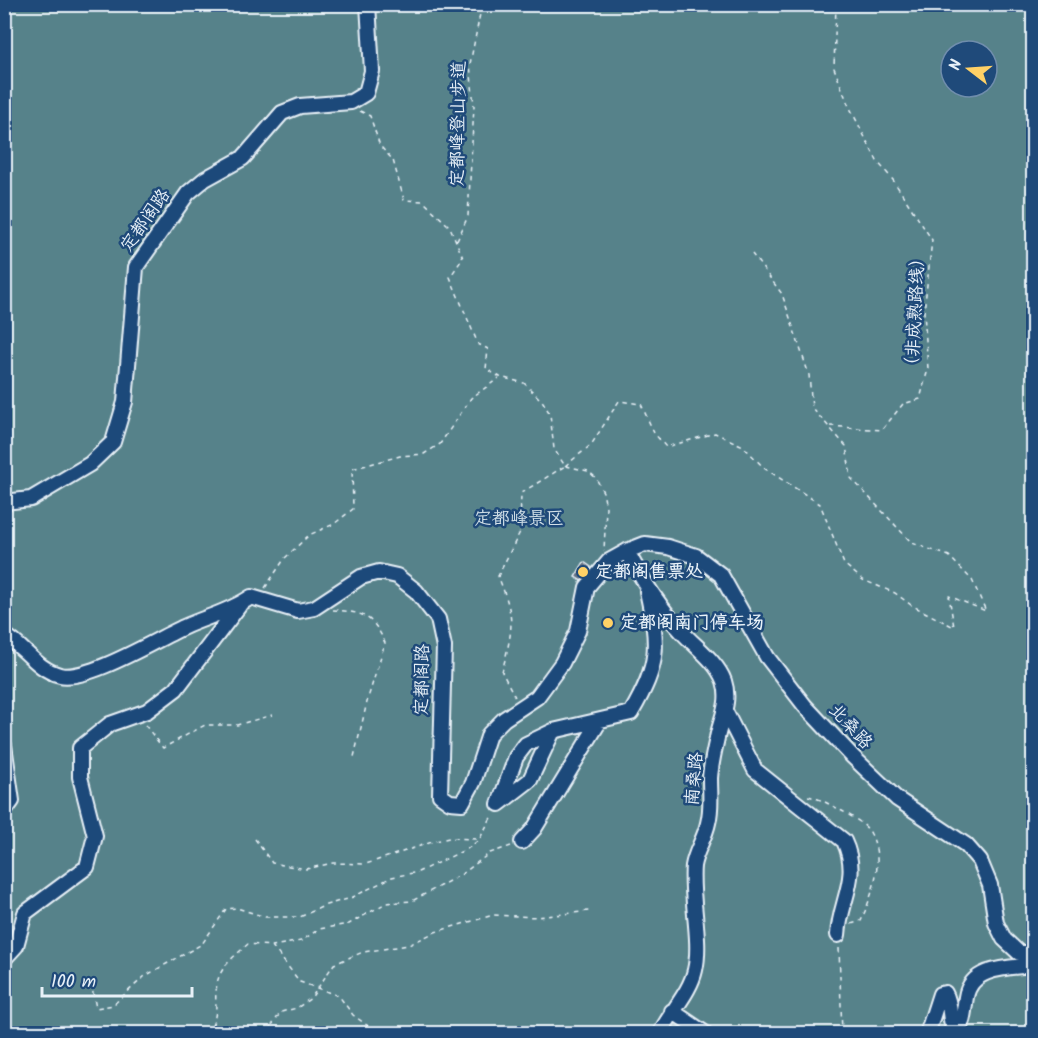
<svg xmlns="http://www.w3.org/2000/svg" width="1038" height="1038" viewBox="0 0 1038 1038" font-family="Kalam,'LXGW WenKai TC',sans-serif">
<rect width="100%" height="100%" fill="#1f4a7a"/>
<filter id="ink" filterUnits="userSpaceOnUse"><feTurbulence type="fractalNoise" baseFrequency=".0167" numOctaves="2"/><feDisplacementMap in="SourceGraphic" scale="12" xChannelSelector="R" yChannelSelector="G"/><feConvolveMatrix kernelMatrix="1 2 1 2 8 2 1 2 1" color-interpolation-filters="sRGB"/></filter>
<g filter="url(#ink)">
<path fill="#57828a" stroke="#a0bac1" stroke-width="1.5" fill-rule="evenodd" d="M 5,5 L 1033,5 L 1033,1033 L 5,1034 ZM 951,51 L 987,51 L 987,87 L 951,87 Z"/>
<path fill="#606e80" stroke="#e8f1f8" stroke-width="1.5" d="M 584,562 L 591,567 L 583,582 L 575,577 Z"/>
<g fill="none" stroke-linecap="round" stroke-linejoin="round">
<g stroke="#e8f1f8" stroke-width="18">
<path id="minor" d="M 4,502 L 31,499 L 90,464 L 113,442 L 125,402 L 136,267 L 188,193 L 205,179 L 243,158 L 282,113 L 300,106 L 351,102 L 366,93 L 372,71 L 368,4
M 627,551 C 643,582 660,608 683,633 C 697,648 717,662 724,681 C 731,702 721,718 717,738 C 714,751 711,765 710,778 C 710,794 712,808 708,823 C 705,838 695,852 693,866 C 690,899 702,941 695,970 C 690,993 670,1012 660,1034
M 4,635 C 24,646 37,670 60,675 C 87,682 157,639 184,627 C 206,617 231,611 251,597 L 298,611 L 314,608 L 361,577 L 379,572 L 397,576 L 416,591 L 438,619 L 444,647 L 440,795 L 450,802 L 462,803 L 473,783 L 489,734 L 504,719 L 537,697 L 562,663 L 578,631 L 587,587 L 609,561 L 627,551 L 645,544 L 668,547 L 696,556 L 721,575 L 767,657 L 805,706 L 853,757 L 897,799 L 966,845 L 980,861 L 990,885 L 996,923 L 1004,939 L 1019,953 L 1034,953
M 725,711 L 755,770 L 844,841 C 861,877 840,900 838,935
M 553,731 L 526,744 L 516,757 L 499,804 L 530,780 L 553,731 L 631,713 C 660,663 659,646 647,591
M 4,745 L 12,801 L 4,812
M 522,842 L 534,829 L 599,722
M 4,959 L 16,946 L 25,913 L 87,867 L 95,836 L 80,777 L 80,748 L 110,724 L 147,711 L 176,689 L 239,606
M 672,1011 L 706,1034
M 927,1034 L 940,994 L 945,993 C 952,1005 948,1018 954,1030 L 958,1030 C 964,1021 964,1008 966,997 C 971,966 1009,968 1034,965"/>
</g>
<path stroke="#e8f1f8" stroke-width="1.5" stroke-dasharray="4.5 4.5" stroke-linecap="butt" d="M 360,111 L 370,116 L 380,146 L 393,160 L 404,200 L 423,201 L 450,227 L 463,258 L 450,277 L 478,344 L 488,349 L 486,369 L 500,377 L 524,383 L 543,402 L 550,414 L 554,449 L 565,466 L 521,493 L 520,532 L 498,576 C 516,620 513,627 502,672 L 515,697
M 457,241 L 468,216 L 474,106 L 470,64 L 482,4
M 830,426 L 882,430 L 903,404 L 920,399 L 928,369 L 924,312 L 932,240 L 893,180 L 877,161 L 848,104 L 834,68 L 836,4
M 565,466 L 591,445 L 619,401 L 641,404 L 654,433 L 666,447 L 715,433 L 743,446 L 764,468 L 820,504 L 844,564 L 863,580 L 895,593 L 911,605 L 954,627 L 949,596 L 986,611 L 972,580 L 949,556 L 912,543 L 851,478 L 846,446 L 812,408 L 809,375 L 782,294 L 752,254
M 566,466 L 588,471 L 596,478 L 603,492 L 606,507 L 604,551
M 265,588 L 285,558 L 309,535 L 334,524 L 353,509 L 352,469 L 400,456 L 424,454 L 440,444 L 471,398 L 499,378
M 333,610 C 362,612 373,615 385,643 L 368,698 L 354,757
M 145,725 L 163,748 L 205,725 L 237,725 L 272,715
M 808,796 C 821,799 831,805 842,811 C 851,816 867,825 871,834 C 885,862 872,895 861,921 L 851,924
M 255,839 L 272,863 L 306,869 L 333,863 L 366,864 L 435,841 L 449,838 L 477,839
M 272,946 L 300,982 L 339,996 L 353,1015 L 379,1034
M 839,948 L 842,1034
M 91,983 L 96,1008 L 113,1005 L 145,976 L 202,944 L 226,909 L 237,908 L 265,917 L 300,917 L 326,905 L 351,898 L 392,877 L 418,872 L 467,849 L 479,840 L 493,814
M 208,1034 C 221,1010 213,1007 217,984 C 220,966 236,955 248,944 L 272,946 L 301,941 L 319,929 L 349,924 L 386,903 L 412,901 L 462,874 L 490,853 L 511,846
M 266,1034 L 281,1012 L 297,1008 L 311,998 L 334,964 L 363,952 L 409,945 L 435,932 L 493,915 L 538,917 L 589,911"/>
<use href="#minor" stroke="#1f4a7a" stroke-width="14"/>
</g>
</g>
<g fill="#ffd166" stroke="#1f4a7a" stroke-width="2">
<circle cx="583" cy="572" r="6"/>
<circle cx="608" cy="623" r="6"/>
</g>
<g text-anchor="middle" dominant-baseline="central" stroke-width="5" stroke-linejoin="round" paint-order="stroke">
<g font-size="18" fill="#e8f1f8" stroke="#1f4a7a">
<text transform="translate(459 124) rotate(-89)">定都峰登山步道</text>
<text transform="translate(146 221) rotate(-55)">定都阁路</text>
<text transform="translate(916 312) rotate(-87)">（非成熟路线）</text>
<text transform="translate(423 680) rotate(-89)">定都阁路</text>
<text transform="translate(850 727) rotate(47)">北桑路</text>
<text transform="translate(695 779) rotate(-85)">南桑路</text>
</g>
<g font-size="18" fill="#d2e0e8" stroke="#1f4a7a">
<text x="519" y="519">定都峰景区</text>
</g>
<g font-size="18" font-weight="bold" fill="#e8f1f8" stroke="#1f4a7a" text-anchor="start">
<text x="595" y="572">定都阁售票处</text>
<text x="620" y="623">定都阁南门停车场</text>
</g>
</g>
<rect width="1038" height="1038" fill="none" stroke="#1f4a7a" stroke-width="24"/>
<rect x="12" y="12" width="1014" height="1014" fill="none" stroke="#e8f1f8" stroke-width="2" filter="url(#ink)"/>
<g transform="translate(969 69) rotate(287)"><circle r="28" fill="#1f4a7a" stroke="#6f8dac" stroke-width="1.5"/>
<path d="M0-4.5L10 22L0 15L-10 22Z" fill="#ffd166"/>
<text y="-9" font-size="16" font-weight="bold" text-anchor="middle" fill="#e8f1f8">N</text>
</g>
<path d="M42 987v9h150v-9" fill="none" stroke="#e8f1f8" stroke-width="3"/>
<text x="51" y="987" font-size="18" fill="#e8f1f8" stroke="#1f4a7a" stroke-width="4.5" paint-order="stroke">100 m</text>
</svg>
